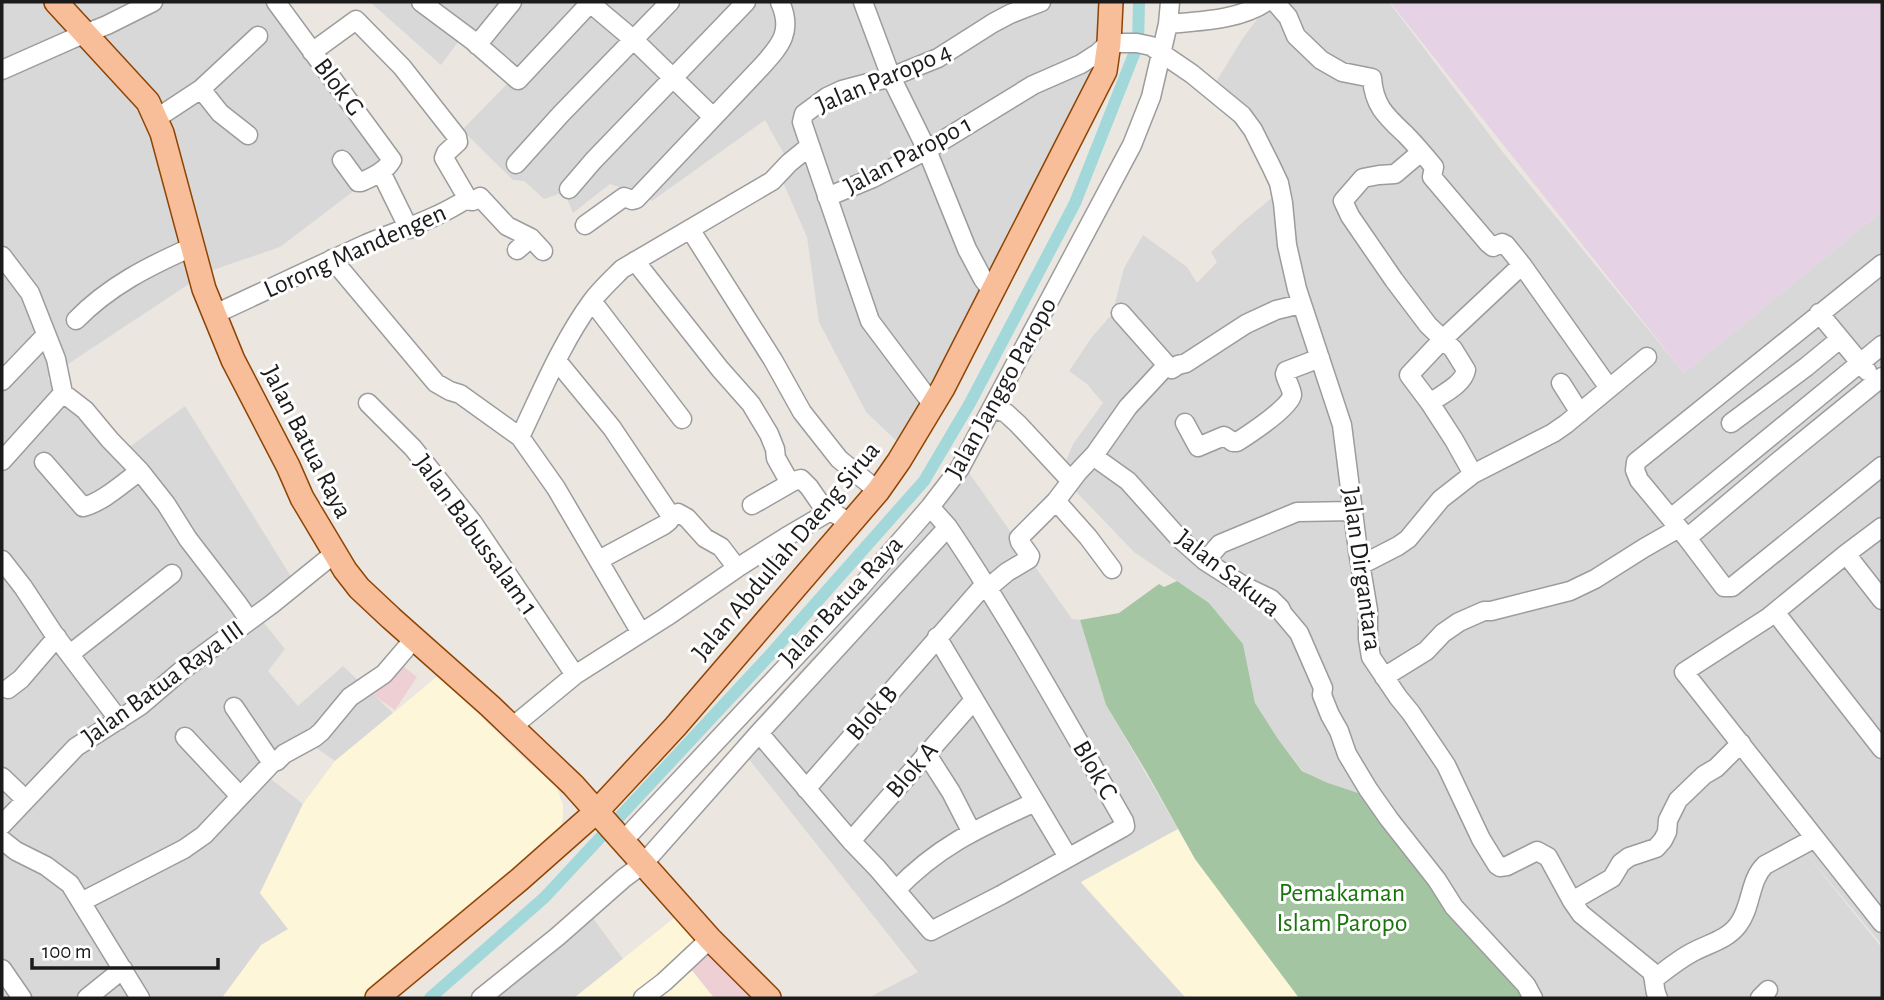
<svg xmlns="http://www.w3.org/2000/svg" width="1884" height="1000" viewBox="0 0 1884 1000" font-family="'Alegreya Sans',sans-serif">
<rect width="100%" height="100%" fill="#ece6e1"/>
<path fill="#d9d8d8" d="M 2,2 L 278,2 L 396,159 L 280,247 L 207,272 L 47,378 L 124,451 L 185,406 L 297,586 L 260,618 L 285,649 L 268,671 L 298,706 L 343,666 L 393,713 L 335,761 L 305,740 L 266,775 L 303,804 L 260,893 L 289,929 L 261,946 L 222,998 L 2,998 Z
M 370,2 L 1109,2 L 1108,43 L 904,448 L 866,412 L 819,322 L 807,237 L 782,180 L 790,165 L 765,120 L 652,201 L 642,195 L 610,184 L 573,213 L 564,192 L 544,199 L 524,181 L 513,180 L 462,130 L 507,84 L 461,38 L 441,65 Z
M 1270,2 L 1389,2 L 1501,150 L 1684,373 L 1882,211 L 1882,945 L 1799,845 L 1882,948 L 1882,998 L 1523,998 L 1464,922 L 1328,783 L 1303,771 L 1278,739 L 1255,703 L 1243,644 L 1209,603 L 1134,552 L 1060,475 L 1073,444 L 1103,403 L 1087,384 L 1069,371 L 1092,337 L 1112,314 L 1124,268 L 1143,235 L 1187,267 L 1197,283 L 1217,262 L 1211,252 L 1244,221 L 1273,197 L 1257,157 L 1242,130 L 1208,95 L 1243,38 Z
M 967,470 L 1072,619 L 1080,620 L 1106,705 L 1178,829 L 1081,883 L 1186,998 L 868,998 L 918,972 L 748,758 L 738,740 L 911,547 Z
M 584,906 L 623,959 L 574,998 L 476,998 Z"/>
<path fill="#edcfd4" d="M 398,662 L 417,677 L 395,710 L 373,695 Z
M 711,950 L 761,998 L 714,998 L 690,968 Z"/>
<path fill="#e5d3e5" d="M 1390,2 L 1882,2 L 1882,211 L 1684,373 Z"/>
<path fill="#fef6d8" d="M 439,675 L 519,754 L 556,786 L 563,805 L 563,818 L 560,831 L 371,998 L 222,998 L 261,945 L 288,929 L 260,893 L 303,804 L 335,761 Z
M 1178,829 L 1195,859 L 1299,998 L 1186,998 L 1081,882 Z
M 679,914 L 711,950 L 690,968 L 714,998 L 574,998 Z"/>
<path fill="#a4c5a2" d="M 1177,581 L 1209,603 L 1243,644 L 1255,703 L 1278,739 L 1302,771 L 1328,783 L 1367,796 L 1523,998 L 1299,998 L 1195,859 L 1147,773 L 1106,705 L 1080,620 L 1119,613 L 1159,584 L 1164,587 Z"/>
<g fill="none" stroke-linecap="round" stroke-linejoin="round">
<path stroke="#a2d8d9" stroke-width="12" d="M 430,998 L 545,897 L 769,656 L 924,481 L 970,403 L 1075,203 L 1138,44 L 1139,2"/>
<g stroke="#9c9c9c" stroke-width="21">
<path id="minor" d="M 276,2 L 392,160 C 386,171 373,177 361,182 L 358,182 L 342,160
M 421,2 L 472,40 L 518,80 L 590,3
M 589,2 L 634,40 L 713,117
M 863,2 L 891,77 L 927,150 L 967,249 L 983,279 L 992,291
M 1275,2 L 1288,17 L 1296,36 L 1321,60 L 1342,72 L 1372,78 C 1374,106 1386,116 1405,134 C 1415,144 1425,156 1434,167 L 1432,177 L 1488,243 L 1493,247 L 1502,243 L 1506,245 L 1522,265 L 1609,388
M 1168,24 C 1201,21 1239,20 1266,2
M 477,45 L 512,2
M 2,70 L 72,39 L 107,25 L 153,2
M 201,89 L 220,113 L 248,135
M 157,118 L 201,89 L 258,36
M 1421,152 L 1395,174 L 1379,175 L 1363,178 L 1343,201 L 1350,216 L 1394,280 L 1428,325 L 1453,349 L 1466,370 C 1463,385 1442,394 1430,403
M 516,164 L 561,114 L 670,2
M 381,172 L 409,229
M 569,189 L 593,161 L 746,2
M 827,197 L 873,178 L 927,150 L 1033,85 L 1081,64 L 1098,53 L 1109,43 L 1137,43 L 1151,46 L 1192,74 L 1242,115 L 1253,130 L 1271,166 L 1279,183 L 1283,203 L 1287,245 L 1297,289 L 1342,425 L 1358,551 L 1368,610 L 1368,639 L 1371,657 L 1398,697 L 1411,713 L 1446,765 L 1481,839 L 1497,865 L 1500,867 L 1507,866 L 1537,851 L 1548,857 L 1572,901 L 1581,914 L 1651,971 C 1656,980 1653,989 1658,998
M 465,200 L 473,201 L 480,197 L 507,226 L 531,238 L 543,251
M 585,225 L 624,197 L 632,200 L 636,199 L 762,66 C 781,45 793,31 780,2
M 690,229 L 773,360 L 802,412 L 839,459 L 878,491
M 517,250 L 531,238
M 2,256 L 30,293 L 56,359 L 63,393 L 85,410 L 110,440 L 140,471 L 166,504 L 188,539 L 238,604 L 249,620
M 332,259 L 436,383 L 450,391 L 460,394 L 520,437 L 556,488 L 641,633
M 635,261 L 720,369 L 751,404 L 769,434 L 775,449 L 776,458 L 790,483
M 1882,264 L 1636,462 L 1635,470 L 1639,480 L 1687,538 L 1724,587 L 1732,587 L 1882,466
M 592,301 L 682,419
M 1819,313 L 1867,371
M 215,314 C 265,291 315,267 366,244 C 399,230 434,220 465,200 L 465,194 L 444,158 L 446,153 L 458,142 L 457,137 L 402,67 L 356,20 L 312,52
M 76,320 C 109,286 149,266 192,247
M 557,361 L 612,428 L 671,516 L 678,513 L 687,518 L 705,538 L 721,547 L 737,568
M 1167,365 L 1172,369 L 1178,365 L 1186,363 L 1246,324 L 1276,310 L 1301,304
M 2,381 L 46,335
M 1561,383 L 1580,413
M 368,403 L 413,448 L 473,523 L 575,675
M 933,405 L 870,321 L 804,128 L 802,122 L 804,114 L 827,97 L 842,90 L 891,77 L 938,58 L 993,23 L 1010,14 L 1041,2
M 992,408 L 1006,413 L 1018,424 L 1071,481
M 1185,423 L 1198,447 L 1224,436 L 1233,442 L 1237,442 C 1248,435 1291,407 1292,395 C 1292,389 1286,380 1285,374 L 1286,371 L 1320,358
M 1731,423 L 1806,367 L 1840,339
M 520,437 C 542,391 562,342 592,301 C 601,289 612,279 622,269 L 772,181 L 789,163 L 810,146
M 1093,456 L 1128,481 L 1178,537 L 1205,561 L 1244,586 L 1271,599 L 1280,608 L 1283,614 L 1299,633 L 1323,688 L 1322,695 L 1330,715 L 1339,731 L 1347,754 L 1368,789 L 1389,819 L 1437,880 L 1454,907 L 1526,985 L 1533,998
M 2,461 L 63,393
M 44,462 L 83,507 C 103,502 123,483 140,471
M 1473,474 L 1454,440 L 1430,403 L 1409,375 L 1443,339 L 1522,265
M 1056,501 L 1088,537 L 1112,569
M 752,505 L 794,481 L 801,479 L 809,487 L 827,513
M 1671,518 L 1882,345
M 1882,527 L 1846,554 L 1769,617 L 1684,672 L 1882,923
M 1687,538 L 1780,460 L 1882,377
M 1846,554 L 1882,600
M 2,560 L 23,587 L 54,634 L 119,720
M 599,560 L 664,525 L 669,521 L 671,516
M 1205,561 L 1220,544 L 1297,512 L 1354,511
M 1361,565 L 1398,546 L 1408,539 L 1441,499 L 1473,474 L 1553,433 L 1566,424 L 1647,357
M 988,588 L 1007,572 L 1029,559 L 1030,556 L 1020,542 L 1019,538 L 1056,501 L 1078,472 L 1095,454 L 1128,407 L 1167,365 L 1121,313
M 1775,612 L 1882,749
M 937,637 L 1068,857
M 70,654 L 172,574
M 1384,677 L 1426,651 L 1443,633 L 1459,622 L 1484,611 L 1491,611 L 1570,591 L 1595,579 L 1644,548 L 1679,528
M 8,689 L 21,679 L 57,637
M 234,707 L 272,763
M 512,727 L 575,675 L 666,617 L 737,568 L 786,537 L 827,513 L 834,513 L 851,524
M 759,733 L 851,841 L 877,868 L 931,931 L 1001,895 L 1122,828 L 1125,826 L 1124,821 C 1067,722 1012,622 948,527
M 185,737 L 240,796
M 926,753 L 951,792 L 971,831
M 2,777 L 25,799
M 806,789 L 985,584
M 2,825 L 76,747 L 140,706 L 181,671 L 272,604 L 335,553
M 2,840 L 16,851 L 46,866 L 70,884 L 140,998
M 623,841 L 859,589 L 930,507 L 960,468 L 1132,145 L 1151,97 L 1168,24 L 1170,2
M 851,841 L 974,700
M 896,890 C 939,845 981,827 1035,802
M 1572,901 L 1612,878 L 1621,863 L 1629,857 L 1656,848 L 1663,840 L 1667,832 L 1668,820 L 1678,800 L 1704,775 L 1716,768 L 1741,743
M 81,902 L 184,849 L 204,835 L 272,763 L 277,761 L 284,754 L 315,737 L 321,732 L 350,697 L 384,674 L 414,639
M 2,969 L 22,998
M 1654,979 C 1666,970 1678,960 1691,953 C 1707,944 1727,940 1738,925 C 1752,907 1749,880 1765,865 L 1815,838
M 87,998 L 123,969
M 481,998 L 557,937 L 624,878 L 643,864 L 759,733 L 948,527 L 930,507
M 643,998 L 664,982 L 710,939
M 1760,998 L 1768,990"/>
</g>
<g stroke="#8e4504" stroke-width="26">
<path id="major" d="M 56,2 L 148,102 L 162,133 L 204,289 L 233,360 L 288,466 L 302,498 L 345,570 L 359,588 L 391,618 L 490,706 L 573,785 L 710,939 L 769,998
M 377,998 L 519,880 L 597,811 L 675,727 L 878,491 L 899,461 L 943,388 L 1105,71 L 1109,43 L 1111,2"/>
</g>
<use href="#minor" stroke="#fff" stroke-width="18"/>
<use href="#major" stroke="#f8bd99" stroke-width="23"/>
</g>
<g text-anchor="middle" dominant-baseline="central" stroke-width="6" stroke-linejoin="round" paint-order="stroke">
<g font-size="26" fill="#1b1b1b" stroke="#fff">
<text transform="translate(884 78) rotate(-23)">Jalan Paropo 4</text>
<text transform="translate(339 87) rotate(53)">Blok G</text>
<text transform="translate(908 155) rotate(-28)">Jalan Paropo 1</text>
<text transform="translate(355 251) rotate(-24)">Lorong Mandengen</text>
<text transform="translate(1001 388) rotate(-61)">Jalan Janggo Paropo</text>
<text transform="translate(307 442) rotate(63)">Jalan Batua Raya</text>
<text transform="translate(476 535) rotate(54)">Jalan Babussalam 1</text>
<text transform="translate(786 551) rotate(-50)">Jalan Abdullah Daeng Sirua</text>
<text transform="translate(1362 569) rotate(82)">Jalan Dirgantara</text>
<text transform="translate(1228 573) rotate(38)">Jalan Sakura</text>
<text transform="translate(841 601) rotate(-47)">Jalan Batua Raya</text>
<text transform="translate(163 683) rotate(-36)">Jalan Batua Raya III</text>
<text transform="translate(872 713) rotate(-49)">Blok B</text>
<text transform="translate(912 770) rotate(-49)">Blok A</text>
<text transform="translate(1095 770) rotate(60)">Blok C</text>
</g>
<g font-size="26" fill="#1a740e" stroke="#fff">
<text x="1342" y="893">Pemakaman<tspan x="1342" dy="30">Islam Paropo</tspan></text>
</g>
</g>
<rect width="1884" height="1000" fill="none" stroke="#1b1b1b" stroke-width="7"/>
<path d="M32 958v10h186v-10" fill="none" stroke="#1b1b1b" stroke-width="3.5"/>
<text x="42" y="958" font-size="21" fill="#1b1b1b" stroke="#ffffff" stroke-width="5" paint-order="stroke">100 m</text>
</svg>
